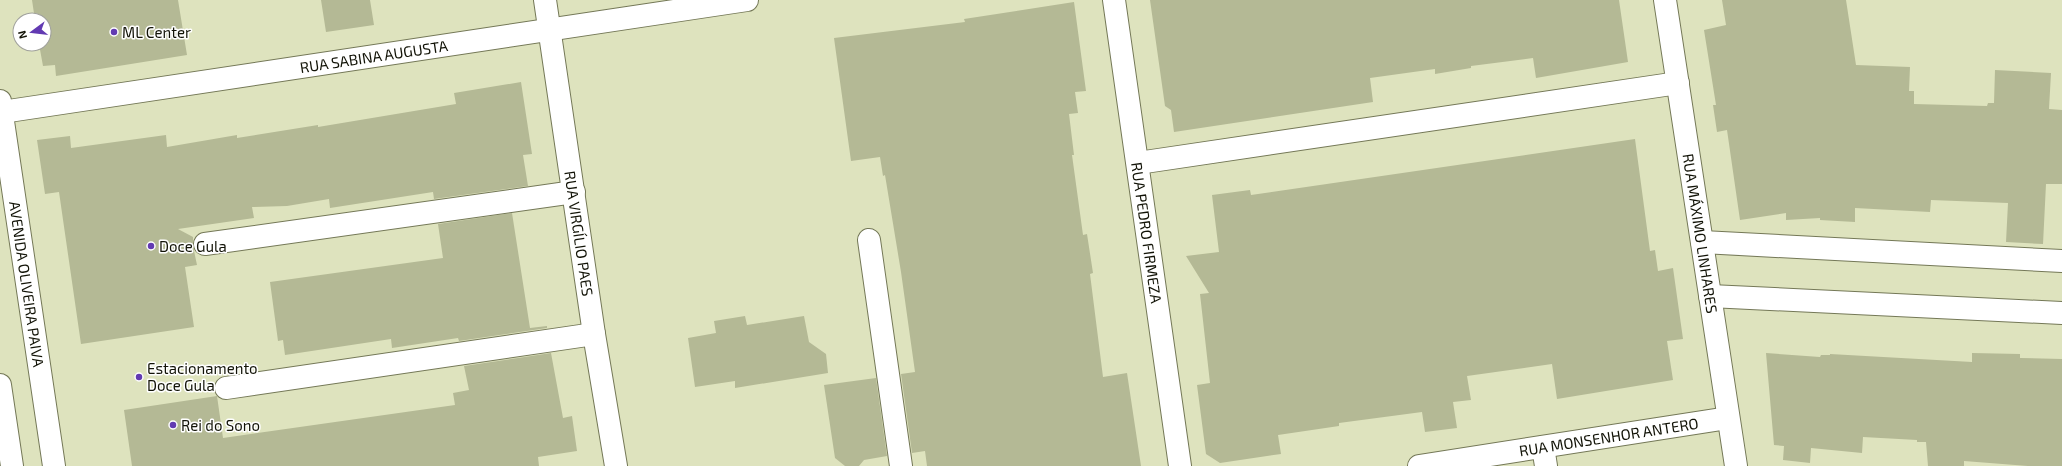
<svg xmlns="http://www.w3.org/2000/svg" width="2062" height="466" viewBox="0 0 2062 466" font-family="'Exo 2',sans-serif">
<rect width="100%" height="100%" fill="#dee3be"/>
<path fill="#b4b995" d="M 32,0 L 178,0 L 187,55 L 56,76 L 55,65 L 43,66 L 39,44 L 44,44 L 44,20 L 35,20 Z
M 321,0 L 370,0 L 374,25 L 326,32 Z
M 1150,0 L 1619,0 L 1628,62 L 1536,78 L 1533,58 L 1471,66 L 1471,68 L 1435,74 L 1435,69 L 1370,78 L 1373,102 L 1174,132 L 1171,110 L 1165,106 Z
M 1722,0 L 1846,0 L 1856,65 L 1910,67 L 1909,91 L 1914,91 L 1914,104 L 1987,106 L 1988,103 L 1994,103 L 1995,70 L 2051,73 L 2049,109 L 2062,110 L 2062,184 L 2046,184 L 2043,244 L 2006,242 L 2008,203 L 1931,200 L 1930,212 L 1855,208 L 1855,222 L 1820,220 L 1820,218 L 1786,220 L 1786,213 L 1740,220 L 1727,130 L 1717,132 L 1713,105 L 1716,105 L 1704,30 L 1726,25 Z
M 1074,2 L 1086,91 L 1075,92 L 1078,113 L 1069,114 L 1074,155 L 1072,155 L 1083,235 L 1087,234 L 1093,273 L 1090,274 L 1103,377 L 1127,373 L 1141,466 L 927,466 L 925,451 L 912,453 L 901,374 L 915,372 L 901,272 L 885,175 L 883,176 L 880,157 L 851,161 L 834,38 L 965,22 L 964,19 Z
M 521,82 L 532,154 L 523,155 L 528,186 L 434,199 L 433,192 L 330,208 L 329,199 L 287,206 L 252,207 L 254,218 L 178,229 L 193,237 L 193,246 L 197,265 L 185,267 L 194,327 L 81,344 L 59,192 L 45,194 L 37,140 L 70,136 L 71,148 L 166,135 L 167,147 L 237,135 L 237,138 L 318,125 L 318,127 L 456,104 L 454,93 Z
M 1635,139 L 1650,251 L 1655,250 L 1658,271 L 1673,268 L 1683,339 L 1667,341 L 1673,380 L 1557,399 L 1552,364 L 1467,376 L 1471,400 L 1453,402 L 1457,428 L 1425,432 L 1422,412 L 1339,423 L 1339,426 L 1278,435 L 1281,454 L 1220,463 L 1206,454 L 1197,385 L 1210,383 L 1200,294 L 1209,293 L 1186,256 L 1219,252 L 1212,195 L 1250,190 L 1251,195 Z
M 512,213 L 530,328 L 547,326 L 547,328 L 459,341 L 458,338 L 392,348 L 391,339 L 285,355 L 283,340 L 278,341 L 270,282 L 443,258 L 438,224 Z
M 745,316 L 747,325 L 804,316 L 809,342 L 826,354 L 828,373 L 735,388 L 735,381 L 695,387 L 688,338 L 716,333 L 714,321 Z
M 551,353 L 563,418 L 572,416 L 577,451 L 538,457 L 539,466 L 132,466 L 124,410 L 217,396 L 223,438 L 455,405 L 453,393 L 469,390 L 464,366 Z
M 1766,353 L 1820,357 L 1821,355 L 1830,355 L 1830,354 L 1972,362 L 1972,353 L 2020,354 L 2020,358 L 2062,359 L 2062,466 L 2028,466 L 1964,461 L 1964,466 L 1928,466 L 1926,442 L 1917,442 L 1917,440 L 1863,437 L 1862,453 L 1811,448 L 1810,463 L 1783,460 L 1784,446 L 1774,445 Z
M 876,378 L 887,456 L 864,460 L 859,466 L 845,466 L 835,458 L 824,385 Z"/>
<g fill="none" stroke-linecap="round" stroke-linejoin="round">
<g stroke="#747857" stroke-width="24">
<g id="minor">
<path id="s1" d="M 545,0 L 594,334 L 616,466"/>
<path id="s2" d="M 1114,0 L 1180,466"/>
<path id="s3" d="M 1665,0 L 1736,466"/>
<path id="s4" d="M 2,112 L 747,0"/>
<path d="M 1138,163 L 1678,83"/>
<path d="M 869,240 L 901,466"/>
<path d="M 1702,242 L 2062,261"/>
<path d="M 205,244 L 574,192"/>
<path d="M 1710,296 L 2062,313"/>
<path d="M 226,388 L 594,334"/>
<path d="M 1543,447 L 1546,466"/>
<path id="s5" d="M 1419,466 L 1728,418"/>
</g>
</g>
<g stroke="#747857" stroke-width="24">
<g id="major">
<path id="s6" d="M 0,101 L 54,466"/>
<path d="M 0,385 L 12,466"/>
</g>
</g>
<use href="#minor" stroke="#fff" stroke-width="22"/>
<use href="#major" stroke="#fff" stroke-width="22"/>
</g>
<g fill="#623ab2" stroke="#fff" stroke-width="1.5">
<circle cx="114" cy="32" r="4"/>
<circle cx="151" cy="246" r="4"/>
<circle cx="139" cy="377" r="4"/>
<circle cx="173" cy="425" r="4"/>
</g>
<g text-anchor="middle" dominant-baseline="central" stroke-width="3" stroke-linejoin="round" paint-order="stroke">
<g font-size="15" fill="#121307" stroke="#fff" text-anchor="start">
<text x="122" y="32">ML Center</text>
<text x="159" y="246">Doce Gula</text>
<text x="147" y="368">Estacionamento<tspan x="147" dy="17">Doce Gula</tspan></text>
<text x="181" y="425">Rei do Sono</text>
</g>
<g font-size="15" fill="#121307" stroke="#fff">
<text stroke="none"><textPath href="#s4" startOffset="376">RUA SABINA AUGUSTA</textPath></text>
<text stroke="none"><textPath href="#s1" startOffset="236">RUA VIRGÍLIO PAES</textPath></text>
<text stroke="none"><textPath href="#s2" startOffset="235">RUA PEDRO FIRMEZA</textPath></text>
<text stroke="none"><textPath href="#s3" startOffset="236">RUA MÁXIMO LINHARES</textPath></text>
<text stroke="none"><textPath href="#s6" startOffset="185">AVENIDA OLIVEIRA PAIVA</textPath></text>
<text stroke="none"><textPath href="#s5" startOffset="192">RUA MONSENHOR ANTERO</textPath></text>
</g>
</g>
<g transform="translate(32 32) rotate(255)"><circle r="19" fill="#ffffff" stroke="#a0a19c"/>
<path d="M0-3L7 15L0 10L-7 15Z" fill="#623ab2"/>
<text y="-6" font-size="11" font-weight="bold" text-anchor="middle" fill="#121307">N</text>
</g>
</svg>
